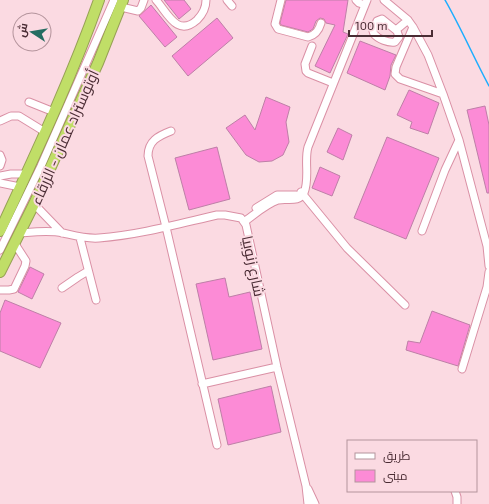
<svg xmlns="http://www.w3.org/2000/svg" width="489" height="504" viewBox="0 0 489 504" font-family="'Exo 2',Cairo,sans-serif">
<rect width="100%" height="100%" fill="#fbdae2"/>
<g fill="none" stroke-linecap="round" stroke-linejoin="round">
<path stroke="#1cadfe" stroke-width="1.5" d="M 445,0 C 461,28 474,58 489,86"/>
</g>
<path fill="#fc8bd6" stroke="#be7fa7" d="M 164,0 L 184,0 L 191,9 L 179,19 Z
M 286,0 L 348,0 L 343,32 L 348,34 L 330,73 L 315,66 L 335,25 L 326,23 L 324,19 L 320,18 L 316,21 L 313,29 L 308,32 L 281,25 L 280,23 Z
M 151,5 L 177,37 L 165,47 L 139,16 Z
M 217,18 L 233,38 L 188,76 L 172,56 Z
M 360,41 L 396,55 L 391,65 L 390,76 L 385,90 L 347,73 Z
M 409,90 L 439,103 L 428,134 L 410,128 L 412,122 L 397,115 Z
M 266,97 L 290,107 L 286,122 L 289,142 L 283,155 L 272,161 L 259,162 L 246,155 L 226,128 L 245,115 L 255,130 Z
M 485,106 L 489,125 L 489,193 L 487,193 L 467,110 Z
M 338,128 L 352,135 L 343,160 L 327,152 Z
M 387,137 L 439,158 L 406,239 L 354,218 Z
M 217,147 L 230,199 L 189,210 L 175,158 Z
M 320,167 L 340,176 L 332,196 L 312,188 Z
M 30,267 L 44,274 L 32,299 L 18,292 Z
M 225,278 L 229,297 L 250,292 L 262,349 L 213,360 L 196,284 Z
M 5,300 L 61,323 L 40,368 L 0,351 L 0,313 Z
M 432,311 L 470,325 L 458,366 L 406,350 L 408,341 L 420,343 Z
M 271,386 L 281,432 L 228,445 L 218,399 Z"/>
<g fill="none" stroke-linecap="round" stroke-linejoin="round">
<g stroke="#da90a5" stroke-width="9">
<path id="minor" d="M 156,0 C 167,12 177,38 197,20 C 203,14 206,8 206,0
M 227,0 L 232,6
M 281,0 L 275,24 L 278,29 L 308,37 C 316,35 319,30 321,23
M 356,0 L 359,3 L 365,5
M 384,0 L 408,20 L 413,27 L 428,55 L 443,94 L 459,140 L 487,246 L 489,266
M 121,7 L 138,11 L 141,8 L 144,0
M 382,19 L 397,31 L 399,37 L 395,42 C 388,43 378,39 374,34 L 373,31 L 377,21 Z
M 413,27 L 396,67 L 395,74 L 400,79 L 443,94
M 396,30 L 408,20
M 312,46 L 305,64 L 306,71 L 308,73 L 333,83
M 29,102 L 54,112
M 0,121 L 11,116 L 19,116 L 45,132
M 171,131 C 158,136 148,141 148,156 L 166,227 L 217,445
M 0,155 L 2,160 L 0,166
M 0,176 L 11,174 L 26,174
M 0,183 L 20,187
M 301,192 L 347,248 L 405,305
M 34,204 L 62,233
M 256,208 L 277,195 L 296,195
M 244,222 C 254,215 266,204 278,200 C 287,198 299,203 304,193 C 310,178 304,161 308,147 L 367,0
M 422,231 L 445,170 L 459,140
M 20,233 C 34,232 49,230 63,233 C 76,236 86,239 99,238 C 139,235 178,224 217,215 L 225,215 L 241,218 L 246,225 L 277,367 L 306,486 L 308,504
M 80,238 L 96,300
M 0,250 L 41,166 L 114,0
M 62,288 L 78,277 L 88,271
M 0,290 L 9,290 L 14,289 L 25,266 L 26,261 L 15,244
M 462,369 L 487,287 L 489,272
M 202,384 L 277,367
M 308,489 L 315,504
M 455,491 L 457,497 L 457,504"/>
</g>
<g stroke="#97a055" stroke-width="12">
<path id="highway" d="M 0,231 C 35,155 71,79 99,0
M 0,272 L 34,204 L 98,63 L 123,0"/>
</g>
<use href="#minor" stroke="#fff" stroke-width="7"/>
<use href="#highway" stroke="#c0de67" stroke-width="10"/>
</g>
<g text-anchor="middle" dominant-baseline="central" stroke-width="4" stroke-linejoin="round" paint-order="stroke">
<g font-size="15" fill="#4a2c34" stroke="#fbdae2">
<text transform="translate(64 137) rotate(-66)">أوتوستراد عمان - الزرقاء</text>
<text transform="translate(254 266) rotate(78)">شارع زنوبيا</text>
</g>
</g>
<rect x="347" y="440" width="130" height="52" fill="#fbdae2" stroke="#b4949c"/>
<rect x="355" y="453" width="20" height="6" fill="#ffffff" stroke="#b4949c"/>
<text x="383" y="460" font-size="12" fill="#4a2c34">طريق</text>
<rect x="355" y="470" width="20" height="12" fill="#fc8bd6" stroke="#b4949c"/>
<text x="383" y="480" font-size="12" fill="#4a2c34">مبنى</text>
<g transform="translate(32 32) rotate(282)"><circle r="19" fill="#fbdae2" stroke="#b4949c"/>
<path d="M0-3L7 15L0 10L-7 15Z" fill="#256c61"/>
<text y="-6" font-size="11" font-weight="bold" text-anchor="middle" fill="#4a2c34">ش</text>
</g>
<path d="M349 30v6h83v-6" fill="none" stroke="#4a2c34" stroke-width="2"/>
<text x="355" y="30" font-size="12" fill="#4a2c34" stroke="#fbdae2" stroke-width="3" paint-order="stroke">100 m</text>
</svg>
